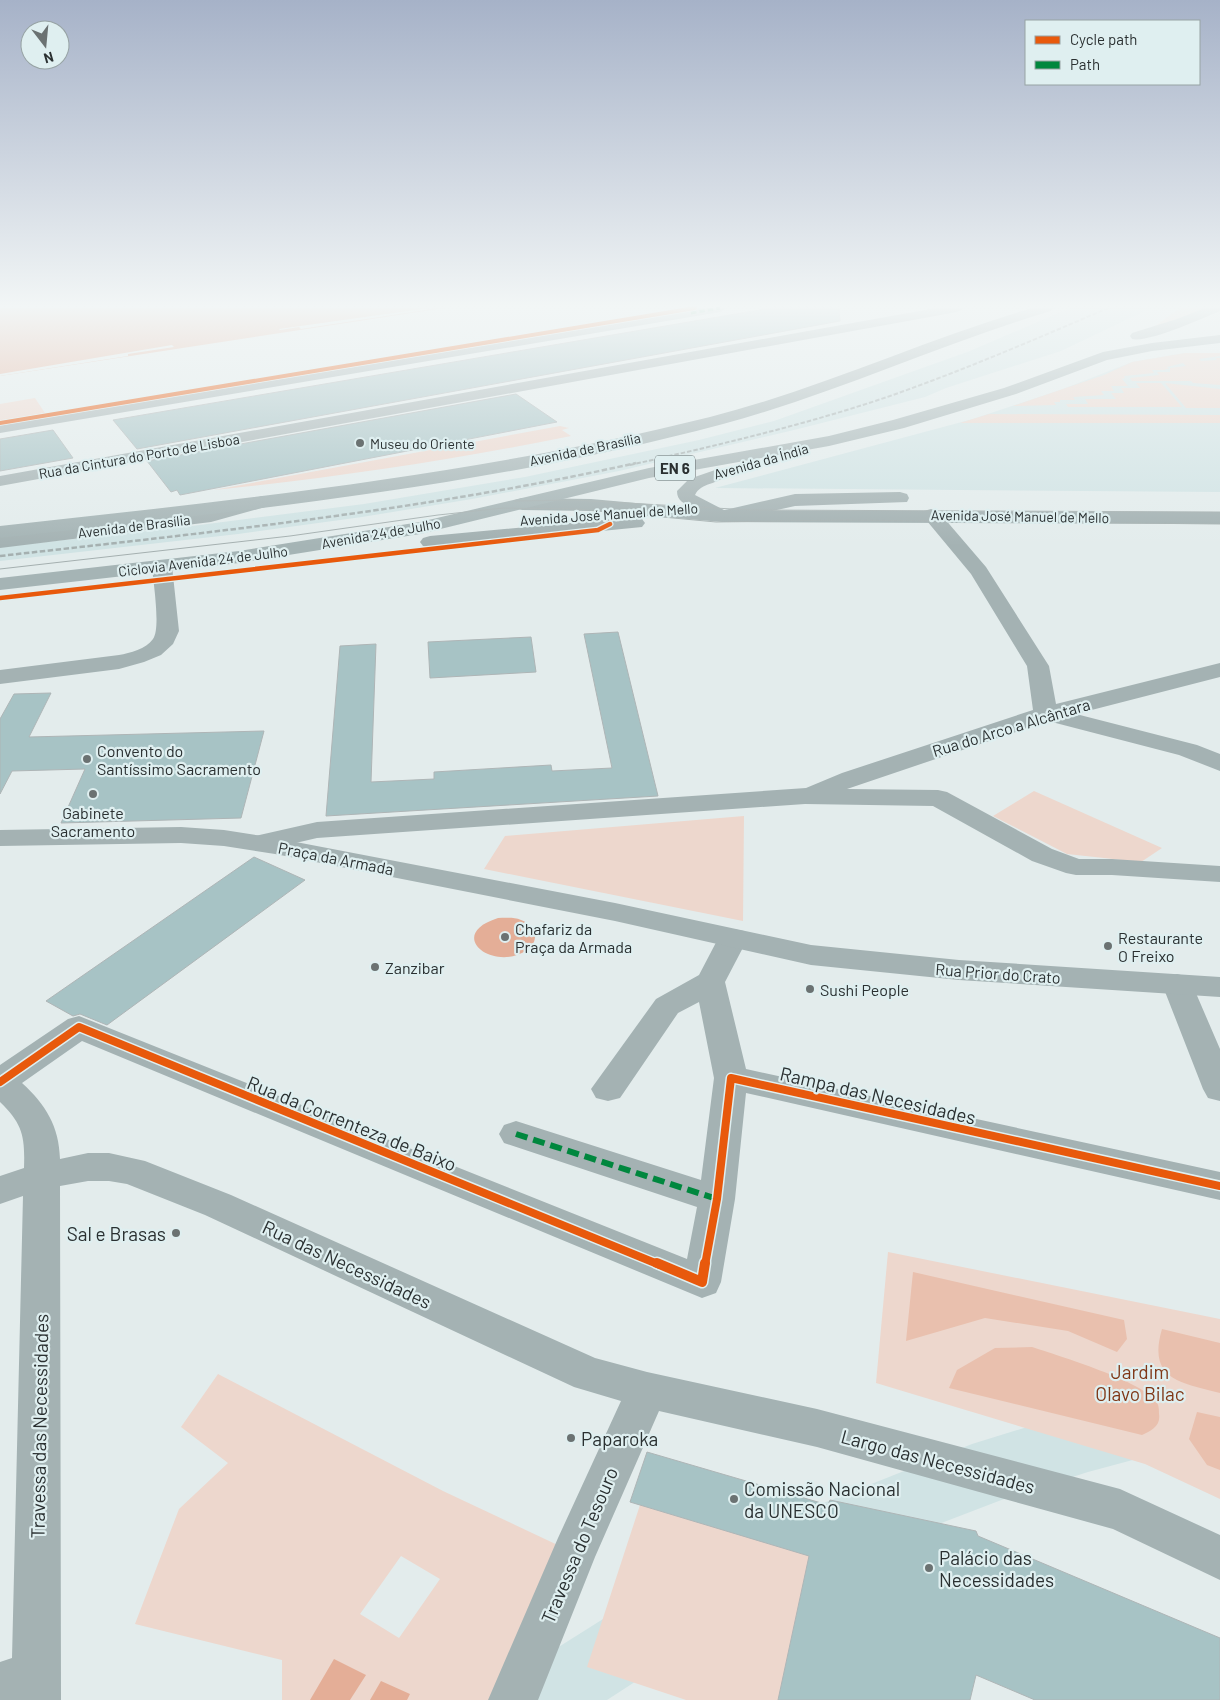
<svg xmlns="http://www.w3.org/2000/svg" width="1220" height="1700" viewBox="0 0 1220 1700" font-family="Barlow,sans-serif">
<rect width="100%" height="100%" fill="#e3ecec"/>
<path fill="#d0e3e4" d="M 1070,308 L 1151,308 L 1061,351 L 946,388 L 925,397 L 794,430 L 619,471 L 472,499 L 362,517 L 238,534 L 0,561 L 0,547 L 184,527 L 364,504 L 525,477 L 699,440 L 774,421 L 970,351 Z
M 1185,353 L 1220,353 L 1220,492 L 715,488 L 973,419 L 1063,389 L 1132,362 Z
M 1056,1418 L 1166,1451 L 1088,1472 L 1004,1499 L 931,1527 L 845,1565 L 761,1607 L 681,1652 L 607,1700 L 479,1700 L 557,1648 L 646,1592 L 811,1508 L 972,1444 Z"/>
<path fill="#edd7cd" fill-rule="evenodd" d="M 1180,308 L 1204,308 L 1185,318 L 1154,327 Z
M 1185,353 L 1220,353 L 1220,356 L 1199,359 L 1201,361 L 1217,360 L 1215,358 L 1220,358 L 1220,385 L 1193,383 L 1191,381 L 1132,381 L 1130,378 L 1159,375 L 1157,372 L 1170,372 L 1170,368 L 1186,366 L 1183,363 L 1167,367 L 1169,369 L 1165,369 L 1166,370 L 1152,370 L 1154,373 L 1124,376 L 1125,378 L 1122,379 L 1128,386 L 1111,386 L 1114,391 L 1101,391 L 1104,395 L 1073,397 L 1075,400 L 1060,400 L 1060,402 L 1054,402 L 1056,405 L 1013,406 L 1104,375 L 1132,362 Z
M 1136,383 L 1161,383 L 1182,407 L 1068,407 L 1066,404 L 1088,404 L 1085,399 L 1116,399 L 1111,393 L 1124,393 L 1121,388 L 1140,388 Z
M 1165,383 L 1220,389 L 1220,408 L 1186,408 Z
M 35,398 L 45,413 L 0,421 L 0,404 Z
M 989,414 L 1220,415 L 1220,423 L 960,423 Z
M 560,426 L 569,428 L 562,430 L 571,436 C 453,460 334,478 214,490 Z
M 1034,791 L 1162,848 L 1141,862 L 1067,854 L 993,816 Z
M 744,816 L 743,921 L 484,869 L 505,836 Z
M 888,1252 L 1220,1319 L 1220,1499 L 1145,1464 L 876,1383 Z
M 218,1374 L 443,1491 L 564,1548 L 490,1700 L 282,1700 L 282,1660 L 135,1624 L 179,1509 L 228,1463 L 181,1427 ZM 401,1556 L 440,1579 L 399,1638 L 360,1614 Z
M 640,1505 L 809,1556 L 778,1700 L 686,1700 L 587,1667 Z"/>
<path fill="#e9c0ae" d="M 913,1272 L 1124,1320 L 1127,1339 L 1117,1352 L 1068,1331 L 985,1318 L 906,1341 Z
M 1162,1329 L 1220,1343 L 1220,1393 C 1181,1383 1147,1380 1162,1329 Z
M 1032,1347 C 1056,1355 1146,1382 1157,1403 C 1159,1405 1159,1411 1159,1414 C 1161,1426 1151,1431 1142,1435 L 949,1388 L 957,1370 L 995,1348 Z
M 1197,1412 L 1220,1417 L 1220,1470 L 1207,1465 L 1189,1439 Z"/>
<path fill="#e4ae97" d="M 0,308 L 444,308 L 0,376 Z
M 498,918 C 505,918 514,917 521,920 C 535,925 541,940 527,950 C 494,973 444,935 498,918 Z
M 334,1659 L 366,1675 L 350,1700 L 310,1700 Z
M 381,1681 L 410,1694 L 407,1700 L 370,1700 Z"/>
<path fill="#e3ecec" d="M 429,308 L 438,308 L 301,329 L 299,327 L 280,330 L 279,329 Z
M 172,345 L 174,347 L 128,354 L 128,356 L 0,376 L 0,374 Z"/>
<path fill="#a7c3c5" stroke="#aeb5b6" d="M 771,308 L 839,308 L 840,321 L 137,449 L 113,420 Z
M 516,394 L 557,422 L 180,495 L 177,490 L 171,492 L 147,461 Z
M 53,430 L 73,458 L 0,471 L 0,439 Z
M 618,632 L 658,796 L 326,816 L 340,646 L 376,644 L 371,782 L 434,779 L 434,772 L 551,765 L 552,771 L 612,768 L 584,634 Z
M 531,637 L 536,672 L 430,678 L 428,642 Z
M 51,693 L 29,737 L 264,731 L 241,818 L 61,823 L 85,769 L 12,771 L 0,794 L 0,719 L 14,694 Z
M 254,857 L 305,880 L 107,1025 L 80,1014 L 73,1016 L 46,1001 Z
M 647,1452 L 828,1505 L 830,1500 L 976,1531 L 978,1536 L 1220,1638 L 1220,1700 L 1035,1700 L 976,1675 L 970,1700 L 778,1700 L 809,1556 L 630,1502 Z"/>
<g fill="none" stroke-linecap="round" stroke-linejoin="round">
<path fill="#a4b2b3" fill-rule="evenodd" d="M 698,308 L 727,308 L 720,312 L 0,433 L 0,423 Z"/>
<path fill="#a4b2b3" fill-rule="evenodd" d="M 936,308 L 964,308 L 957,312 L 0,486 L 0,476 Z
M 900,492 L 907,494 L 909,498 L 907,502 L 795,506 L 723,522 L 716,520 L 714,516 L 716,512 L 795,494 Z
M 931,509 L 938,511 L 986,567 L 1049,666 L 1056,704 L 1220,663 L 1220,677 L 1076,714 L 1197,745 L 1220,754 L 1220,771 L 1179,755 L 1048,721 L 847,789 L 938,790 L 947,792 L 1052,849 L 1079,859 L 1112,859 L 1220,866 L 1220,882 L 1112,875 L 1076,875 L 1066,873 L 1032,861 L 933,806 L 805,804 L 317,838 L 261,851 L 251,849 L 247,843 L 251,837 L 317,822 L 806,788 L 842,773 L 1033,710 L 1027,666 L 971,574 L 922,515 L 924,511 Z
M 162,560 L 169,562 L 172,566 L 179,631 L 173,644 L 161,655 L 144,662 L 119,669 L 0,684 L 0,670 L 119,655 C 130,653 146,649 153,639 C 161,628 153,581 152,566 L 155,562 Z
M 733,929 L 744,931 L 748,938 L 725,982 L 746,1069 L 1220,1172 L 1220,1200 L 746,1093 L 735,1199 L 721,1282 L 716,1293 L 702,1298 L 82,1041 L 22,1083 C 46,1105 59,1126 60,1159 L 88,1153 L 109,1153 L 145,1161 L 231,1195 L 595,1358 L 647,1372 L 817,1409 L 1120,1489 L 1220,1535 L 1220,1580 L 1113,1529 L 817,1447 L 659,1411 L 595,1557 L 538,1700 L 488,1700 L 558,1538 L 621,1401 L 574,1387 L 205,1215 L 127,1184 L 109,1181 L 88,1181 L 60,1186 L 61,1700 L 0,1700 L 0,1662 L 12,1658 L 23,1196 L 0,1204 L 0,1176 L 24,1168 C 25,1137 23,1124 0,1102 L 0,1065 L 68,1019 L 79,1016 L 687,1259 L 697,1207 L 504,1143 L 499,1134 L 504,1125 L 516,1121 L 701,1180 L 714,1078 L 699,1002 L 678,1013 L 620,1098 L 608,1101 L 596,1098 L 591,1089 L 656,999 L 699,975 L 722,931 Z
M 1177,974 L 1188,977 L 1192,984 L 1220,1049 L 1220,1101 L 1208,1098 L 1203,1089 L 1162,984 L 1166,977 Z"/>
<path fill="#a4b2b3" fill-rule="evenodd" d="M 262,496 L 269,498 L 271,502 L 269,506 L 211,522 L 0,548 L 0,536 L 210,510 Z
M 181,827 L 224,830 L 275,838 L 615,903 L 811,945 L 959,960 L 1220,977 L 1220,997 L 959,980 L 811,965 L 615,921 L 275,854 L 224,846 L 181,843 L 0,846 L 0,830 Z"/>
<path fill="#a2b0b1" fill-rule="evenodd" d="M 718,469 L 724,470 L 727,474 C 719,485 701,482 695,495 L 724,510 L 1220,512 L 1220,524 L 723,522 L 591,511 L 522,510 L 515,508 L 513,504 L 515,500 L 522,498 L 591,499 L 692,508 C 684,503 677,501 677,491 L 689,479 Z
M 635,517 L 642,519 L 645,523 L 642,527 L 430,548 L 423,546 L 420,542 L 423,538 L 430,536 Z"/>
<path fill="#a5b4b5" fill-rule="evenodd" d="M 1032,308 L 1053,308 L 1051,311 C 940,344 835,394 723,424 C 487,487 242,511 0,538 L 0,526 C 238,500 477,475 710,417 C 820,389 923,340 1032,308 Z
M 1205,308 L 1220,308 L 1220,311 C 1203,318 1148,343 1132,339 L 1130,336 L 1132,333 L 1177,319 Z
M 1220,335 L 1220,343 L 1152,351 L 1107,360 L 1016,394 L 904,428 L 829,446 L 649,478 L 420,534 L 239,563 L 0,590 L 0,578 L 239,551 L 420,522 L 649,468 L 829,436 L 893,420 L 1004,388 L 1103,352 L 1152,343 Z"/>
<path stroke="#a5b0b0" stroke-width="1" d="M 515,501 L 574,500 L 750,510 L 1220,512
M 0,569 L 290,536 L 438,515 L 503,508 L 577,509 L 716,522 L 839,520 L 1220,524"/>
<path stroke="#a5b0b0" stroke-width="2" stroke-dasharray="4.5 2" stroke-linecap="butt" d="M 630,465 C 718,445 805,425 890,396 C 964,370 1036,339 1108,308"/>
<path stroke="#a5b0b0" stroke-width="2.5" stroke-dasharray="5.5 2.5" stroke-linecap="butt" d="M 0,556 C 213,532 427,510 636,463"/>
<path stroke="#00873e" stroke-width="3" stroke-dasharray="5.5 3" stroke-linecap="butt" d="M 691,313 L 720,308"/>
<path stroke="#00873e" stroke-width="6" stroke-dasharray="12 6" stroke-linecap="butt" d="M 516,1134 L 717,1199"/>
<g stroke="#dfeff0" stroke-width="5.5">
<path id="cycleway-far3" d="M 0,423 L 695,308"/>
</g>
<g stroke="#dfeff0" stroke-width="7">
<path id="cycleway-far2" d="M 0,598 L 598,530 L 610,524"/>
</g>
<g stroke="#dfeff0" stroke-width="11">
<path id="cycleway-far1" d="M 0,1082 L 79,1027 L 660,1265
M 705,1265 L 717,1199 L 731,1078 L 1220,1186"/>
</g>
<g stroke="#dfeff0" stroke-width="13">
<path id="cycleway" d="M 657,1263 L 702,1282 L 705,1263"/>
</g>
<use href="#cycleway-far3" stroke="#e8590c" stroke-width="4"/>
<use href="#cycleway-far2" stroke="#e8590c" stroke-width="4.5"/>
<use href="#cycleway-far1" stroke="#e8590c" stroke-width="8"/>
<use href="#cycleway" stroke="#e8590c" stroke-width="10"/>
</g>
<linearGradient id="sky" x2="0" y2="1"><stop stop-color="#a6b2c8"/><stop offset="0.56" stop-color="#f2f6f6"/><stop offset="1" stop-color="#f2f6f6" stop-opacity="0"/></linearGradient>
<rect width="1220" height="546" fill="url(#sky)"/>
<g fill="#6b7272" stroke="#dfeff0" stroke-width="2">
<circle cx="360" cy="443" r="5"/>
<circle cx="87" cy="759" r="5"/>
<circle cx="93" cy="794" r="5"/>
<circle cx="505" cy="937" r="5"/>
<circle cx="1108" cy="946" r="5"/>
<circle cx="375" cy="967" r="5"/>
<circle cx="810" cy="989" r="5"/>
<circle cx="176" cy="1233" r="5"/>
<circle cx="571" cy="1438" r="5"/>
<circle cx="734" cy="1499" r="5"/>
<circle cx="929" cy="1568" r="5"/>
</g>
<g text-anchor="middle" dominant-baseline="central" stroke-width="4.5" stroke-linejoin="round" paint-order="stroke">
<g font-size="14" fill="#2a3031" stroke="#dfeff0" text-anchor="start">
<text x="370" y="443">Museu do Oriente</text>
</g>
<g font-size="14" fill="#2a3031" stroke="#dfeff0">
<text transform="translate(585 449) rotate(-12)">Avenida de Brasília</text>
<text transform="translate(139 456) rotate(-10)">Rua da Cintura do Porto de Lisboa</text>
<text transform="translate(761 461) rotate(-16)">Avenida da Índia</text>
<text transform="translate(609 514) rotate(-4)">Avenida José Manuel de Mello</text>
<text transform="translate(1020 516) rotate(1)">Avenida José Manuel de Mello</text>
<text transform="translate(134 526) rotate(-7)">Avenida de Brasília</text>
<text transform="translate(381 533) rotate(-10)">Avenida 24 de Julho</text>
<text transform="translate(203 561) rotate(-7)">Ciclovia Avenida 24 de Julho</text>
</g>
<rect fill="#dfeff0" stroke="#60696a" stroke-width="1" x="655" y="455.5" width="40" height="25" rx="4"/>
<g font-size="15" font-weight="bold" fill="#2a3031">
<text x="675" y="468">EN 6</text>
</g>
<g font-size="16" fill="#2a3031" stroke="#dfeff0">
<text transform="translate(1011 727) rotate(-17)">Rua do Arco a Alcântara</text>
<text transform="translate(336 858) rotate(11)">Praça da Armada</text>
<text transform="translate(998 973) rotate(4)">Rua Prior do Crato</text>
</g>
<g font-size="16" fill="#2a3031" stroke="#dfeff0" text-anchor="start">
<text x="97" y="750">Convento do<tspan x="97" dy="18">Santíssimo Sacramento</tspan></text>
<text x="93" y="812" text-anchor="middle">Gabinete<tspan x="93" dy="18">Sacramento</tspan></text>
<text x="515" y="928">Chafariz da<tspan x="515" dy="18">Praça da Armada</tspan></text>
<text x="1118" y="937">Restaurante<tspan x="1118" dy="18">O Freixo</tspan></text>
<text x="385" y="967">Zanzibar</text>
<text x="820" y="989">Sushi People</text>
</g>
<g font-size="19" fill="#2a3031" stroke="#dfeff0">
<text transform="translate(878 1095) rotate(13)">Rampa das Necesidades</text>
<text transform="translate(352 1123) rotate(22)">Rua da Correnteza de Baixo</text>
<text transform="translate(347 1264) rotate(25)">Rua das Necessidades</text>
<text transform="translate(39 1426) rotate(-89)">Travessa das Necessidades</text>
<text transform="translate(938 1461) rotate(15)">Largo das Necessidades</text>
<text transform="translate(579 1545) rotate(-67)">Travessa do Tesouro</text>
</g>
<g font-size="19" fill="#2a3031" stroke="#dfeff0" text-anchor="start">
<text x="166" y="1233" text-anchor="end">Sal e Brasas</text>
<text x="581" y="1438">Paparoka</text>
<text x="744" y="1488">Comissão Nacional<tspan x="744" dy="22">da UNESCO</tspan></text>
<text x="939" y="1557">Palácio das<tspan x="939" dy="22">Necessidades</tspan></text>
</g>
<g font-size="19" fill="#7f3716" stroke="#dfeff0">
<text x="1140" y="1371">Jardim<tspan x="1140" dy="22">Olavo Bilac</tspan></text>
</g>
</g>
<rect x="1025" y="20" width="175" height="65" fill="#dfeff0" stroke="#97a3a4"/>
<rect x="1035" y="36" width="25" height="8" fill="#e8590c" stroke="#97a3a4"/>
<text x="1070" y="45" font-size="15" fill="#2a3031">Cycle path</text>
<rect x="1035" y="61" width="25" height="8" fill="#00873e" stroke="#97a3a4"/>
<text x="1070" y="70" font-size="15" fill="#2a3031">Path</text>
<g transform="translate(45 45) rotate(164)"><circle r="24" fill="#dfeff0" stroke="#97a3a4"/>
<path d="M0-4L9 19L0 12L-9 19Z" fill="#6b7272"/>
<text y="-8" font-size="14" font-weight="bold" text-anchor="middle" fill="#2a3031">N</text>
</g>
</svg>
